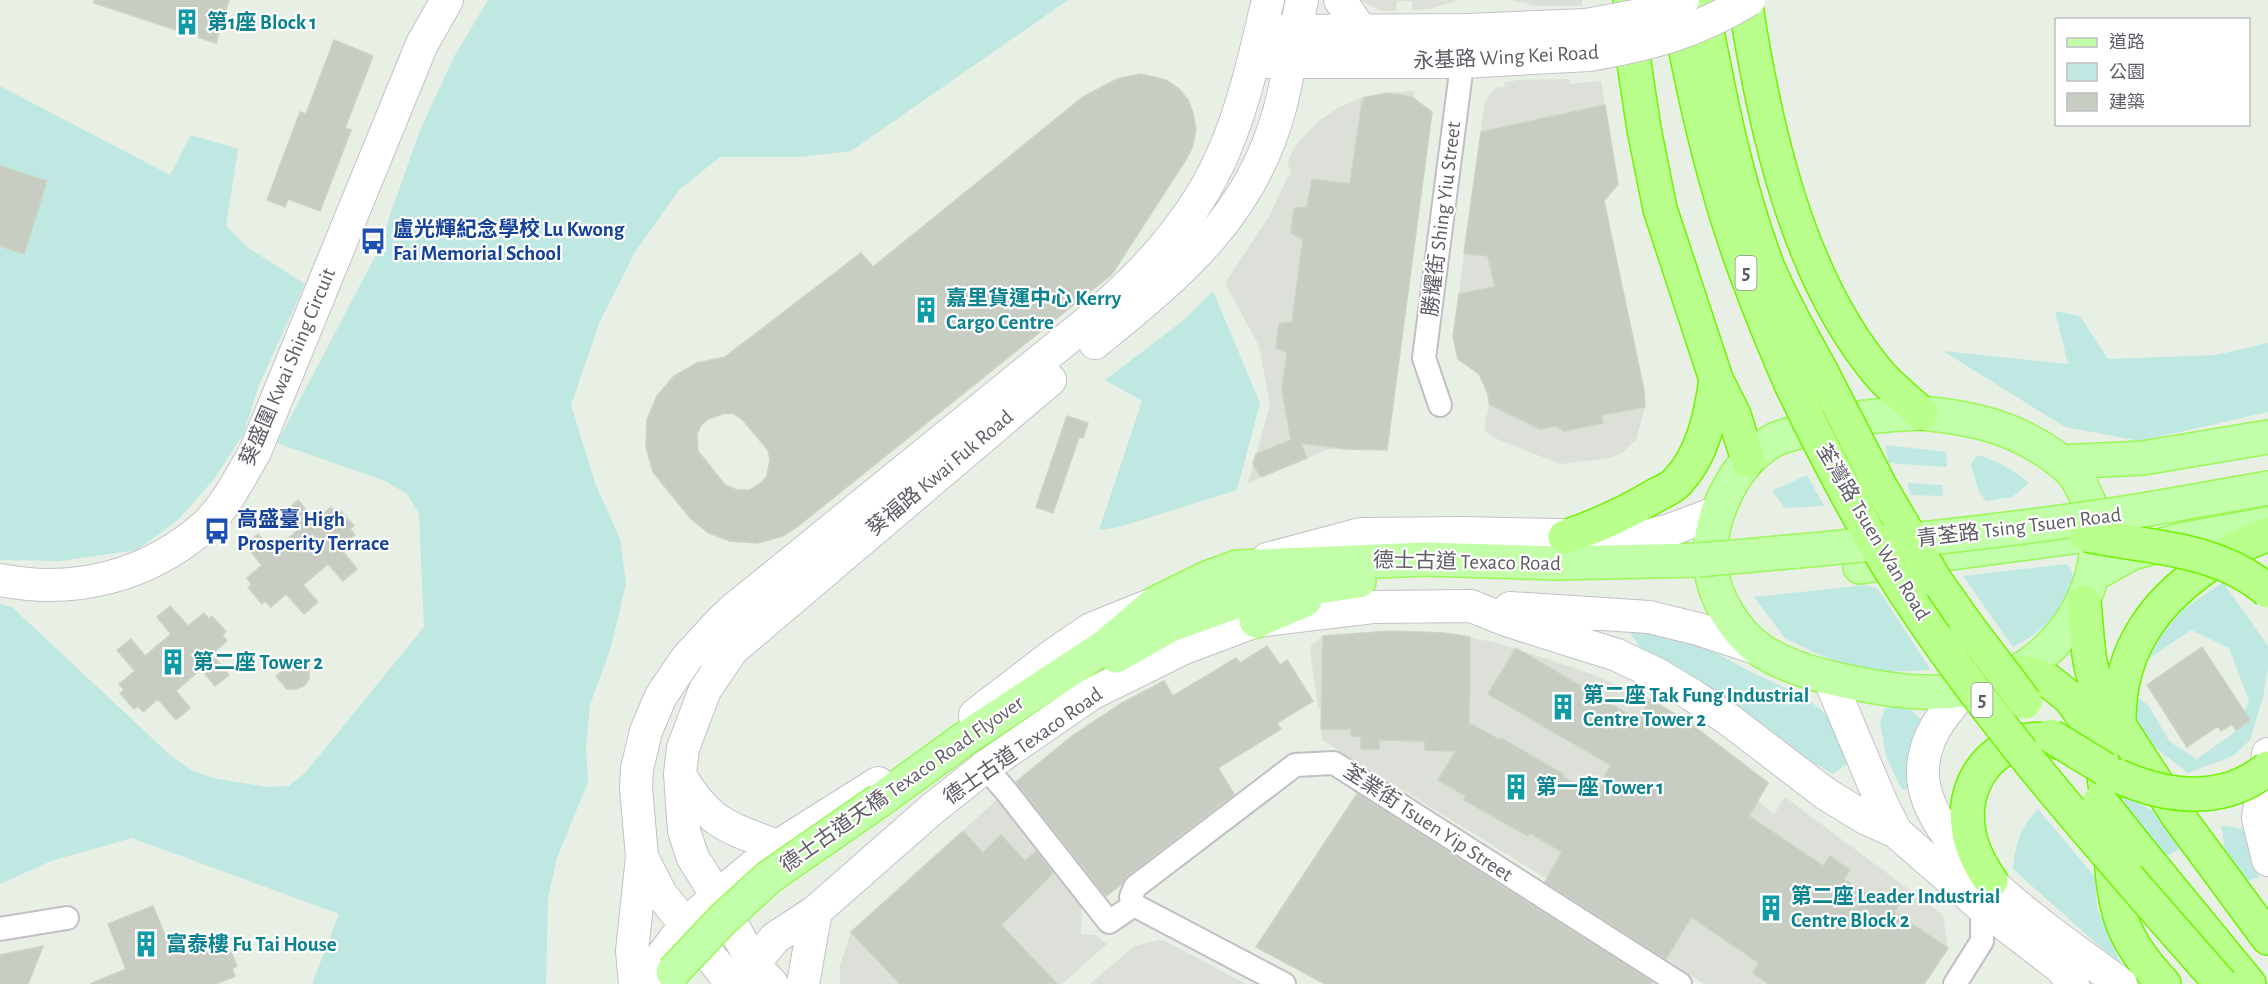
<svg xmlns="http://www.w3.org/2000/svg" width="2268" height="984" viewBox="0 0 2268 984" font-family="'Alegreya Sans','Noto Sans TC',sans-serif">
<rect width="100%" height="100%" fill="#e8efe4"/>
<path fill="#dce0d8" d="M 1359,0 L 1459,0 L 1429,9 L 1412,10 L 1412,1 L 1397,1 L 1396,11 L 1381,11 Z
M 1510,0 L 1582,0 L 1582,6 L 1537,6 Z
M 1569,79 L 1570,84 L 1601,81 L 1618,184 L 1604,201 L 1644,390 L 1645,407 L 1636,440 L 1622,453 L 1610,458 L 1560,464 L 1497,439 L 1484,430 L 1489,404 L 1488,394 L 1479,374 L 1458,359 L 1453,337 L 1484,106 L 1488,97 L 1495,88 L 1505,87 L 1504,83 L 1517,80 Z
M 1414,91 L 1414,98 L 1432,112 L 1384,450 L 1329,449 L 1248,483 L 1270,405 L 1259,346 L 1225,283 L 1270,215 L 1288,176 L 1291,176 L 1288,162 L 1293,150 L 1303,137 L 1320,120 L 1338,108 L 1363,97 L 1383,93 Z
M 1390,631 L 1444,633 L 1498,643 L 1589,673 L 1650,699 L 1688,722 L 1768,783 L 1758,801 L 1774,814 L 1785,797 L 1943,915 L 1948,948 L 1924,984 L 1704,984 L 1547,879 L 1322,740 L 1321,708 L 1318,708 L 1310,650 L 1312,644 L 1323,636 Z
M 1001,796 L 1082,899 L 1081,934 L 1095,935 L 1107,944 L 1062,984 L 840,984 L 840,965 L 851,932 Z
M 1159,940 L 1165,941 L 1246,984 L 1090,984 L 1134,946 Z"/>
<path fill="#bfe8e2" d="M 488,0 L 1068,0 L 851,151 L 800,157 L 720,157 L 679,190 L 635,252 L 600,321 L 571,405 L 595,483 L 620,539 L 626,583 L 611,647 L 590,705 L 586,748 L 588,782 L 557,858 L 548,898 L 546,984 L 312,984 L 339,914 L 132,838 L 51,861 L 0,884 L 0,604 L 12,607 L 170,755 L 191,770 L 213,778 L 267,787 L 289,786 L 305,773 L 424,627 L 419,514 L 407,494 L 385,481 L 277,443 L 376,255 L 420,130 L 455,55 Z
M 0,86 L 170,175 L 191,135 L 238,149 L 226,226 L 247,247 L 305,284 L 259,385 L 243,435 L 214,479 L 179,519 L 137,550 L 60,561 L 0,560 Z
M 1213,291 L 1260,403 L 1237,490 L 1119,527 L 1099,530 L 1142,401 L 1105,380 L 1184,320 Z
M 2055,311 L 2080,316 L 2108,359 L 2216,355 L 2268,343 L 2268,412 L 2140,441 L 2065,427 L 1943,351 L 2068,364 Z
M 1886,445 L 1946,452 L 1947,467 L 1888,463 Z
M 1977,455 C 1996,460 2014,470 2029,483 L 2012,497 L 1986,501 L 1979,492 L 1971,464 Z
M 1807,475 L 1824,506 L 1785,508 L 1772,491 Z
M 1908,483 L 1942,485 L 1943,496 L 1910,495 Z
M 2067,564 L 2072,571 L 2074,587 C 2053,617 2047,630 2013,647 L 1963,576 Z
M 2223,582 L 2268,646 L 2268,667 L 2263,697 L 2250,740 L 2233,756 L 2188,773 C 2152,744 2135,739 2127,690 L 2148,705 L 2170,742 L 2197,759 L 2235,732 L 2249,701 L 2229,648 L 2191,630 L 2144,662 L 2162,634 L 2184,609 Z
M 1866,585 L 1878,589 L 1931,670 L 1885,672 L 1843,664 L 1813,652 L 1785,638 L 1754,597 Z
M 1626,628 L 1687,637 L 1749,671 L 1805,697 L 1827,715 L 1837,730 L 1851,761 L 1833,774 L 1809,760 L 1696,682 L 1643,651 Z
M 1906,705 L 1922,720 L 1917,786 L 1902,790 L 1886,756 L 1880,722 L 1885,708 Z
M 2121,793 L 2151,810 L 2164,812 L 2184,847 L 2166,856 L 2127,810 Z
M 2038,809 L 2095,877 L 2097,908 L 2122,966 L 2013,869 C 2016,842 2019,830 2038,809 Z
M 2221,825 L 2243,829 L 2259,877 L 2240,883 L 2226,855 Z"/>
<path fill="#c7cdc2" stroke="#cad4c2" stroke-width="1.5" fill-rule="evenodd" d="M 94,0 L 229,0 L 216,43 L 94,3 Z
M 334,40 L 373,56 L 345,128 L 351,130 L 320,211 L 288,199 L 285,207 L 267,200 L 300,112 L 306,114 Z
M 1141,74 L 1166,80 L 1179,89 L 1188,100 L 1193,113 L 1196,130 L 1192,148 L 1185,161 L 1112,274 L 797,527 L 783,536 L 757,543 L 730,541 L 709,533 L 691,519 L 653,472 L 646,447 L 647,420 L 657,396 L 674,376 L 697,363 L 725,357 L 861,253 L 873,267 L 1083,97 L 1117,79 ZM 725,413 L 734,414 L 742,419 L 768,450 L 770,459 L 767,476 L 762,482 L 750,490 L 737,490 L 725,485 L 698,451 L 697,434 L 701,425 L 708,419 Z
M 1387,93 L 1412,97 L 1432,112 L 1387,450 L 1346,449 L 1301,443 L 1307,458 L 1261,477 L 1253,464 L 1256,454 L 1291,440 L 1282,390 L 1287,353 L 1276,347 L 1279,324 L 1292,322 L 1303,239 L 1291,233 L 1294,209 L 1307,207 L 1312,179 L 1350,184 L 1362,102 L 1363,103 L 1364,98 Z
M 1605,105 L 1618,184 L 1604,201 L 1644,390 L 1645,407 L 1601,415 L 1603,423 L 1564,431 L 1556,426 L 1540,429 L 1489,404 L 1488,394 L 1479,374 L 1458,359 L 1453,337 L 1459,294 L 1495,287 L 1488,256 L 1464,253 L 1481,132 Z
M 0,166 L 47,181 L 24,254 L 0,246 Z
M 1067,416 L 1088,423 L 1083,438 L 1079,437 L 1053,513 L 1036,507 Z
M 298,500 L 315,521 L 331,507 L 336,513 L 340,510 L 354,526 L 350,529 L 355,535 L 340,548 L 357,569 L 343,581 L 328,564 L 303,585 L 318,602 L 304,614 L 286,594 L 271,607 L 265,601 L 262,604 L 248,587 L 252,585 L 247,578 L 262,565 L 245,545 L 258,534 L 273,551 L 299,529 L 285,512 Z
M 170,606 L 188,626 L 204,613 L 209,619 L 212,616 L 226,632 L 222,635 L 227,641 L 212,654 L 229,675 L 215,686 L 201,669 L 176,691 L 190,708 L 176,720 L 158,699 L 143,712 L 138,706 L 134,709 L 120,693 L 124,690 L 119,684 L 135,671 L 117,650 L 131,639 L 145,656 L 171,634 L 157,617 Z
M 1390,631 L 1444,633 L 1470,637 L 1469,727 L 1471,724 L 1500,740 L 1501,738 L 1563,774 L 1563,777 L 1594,795 L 1611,765 L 1488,694 L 1516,648 L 1638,720 L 1650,699 L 1690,723 L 1768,783 L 1749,816 L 1823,866 L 1830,856 L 1850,870 L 1844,879 L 1874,899 L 1880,889 L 1900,903 L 1894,912 L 1948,948 L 1924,984 L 1769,984 L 1753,973 L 1759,963 L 1691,917 L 1666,959 L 1545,882 L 1562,852 L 1530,833 L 1528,836 L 1464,800 L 1466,796 L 1438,780 L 1456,751 L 1425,750 L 1425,741 L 1379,740 L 1379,749 L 1361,749 L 1361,737 L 1351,736 L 1351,729 L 1321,729 L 1323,636 Z
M 1267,646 L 1280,665 L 1287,660 L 1313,701 L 1277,723 L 1281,729 L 1218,768 L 1234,794 L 1127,876 L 1122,884 L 1106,896 L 1016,782 L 1072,736 L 1122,703 L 1164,681 L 1173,696 L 1236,658 L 1240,663 Z
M 2202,647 L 2250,720 L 2236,730 L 2232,724 L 2221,731 L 2218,726 L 2187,747 L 2147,685 Z
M 298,658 L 309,670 L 309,679 L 304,686 L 296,689 L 287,689 L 276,676 Z
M 1357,794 L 1652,982 L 1651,984 L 1325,984 L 1256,947 Z
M 963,831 L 983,853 L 1001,835 L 1025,861 L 1036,851 L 1053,873 L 1001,925 L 1057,984 L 900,984 L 851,932 Z
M 153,906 L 171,950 L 216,932 L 220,940 L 225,938 L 237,966 L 232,969 L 235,976 L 216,984 L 90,984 L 126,969 L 108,924 Z
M 43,946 L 28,984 L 0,984 L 0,955 Z"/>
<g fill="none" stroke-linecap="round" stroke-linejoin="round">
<g stroke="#c2bec5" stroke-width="26">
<path id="street" d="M 1440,405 L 1424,358 L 1464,49
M 985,767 L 1006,791 L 1109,922 L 1134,905 L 1284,984
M 1134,905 L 1131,897 L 1135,887 L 1295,765 L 1334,763 L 1680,984
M 0,929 L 67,918
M 1955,984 L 1982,941 L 1982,907"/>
</g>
<g stroke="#c5c0c9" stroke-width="34">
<path id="secondary" d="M 1340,0 L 1362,32
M 1276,31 L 1467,30 L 1586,25
M 1268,62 L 1462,62 L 1589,55
M 1095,343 C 1178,275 1249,219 1279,112 C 1289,75 1294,37 1302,0
M 1267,559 L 1361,534 L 1464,533 L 1642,537 L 1670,530 L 1718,512
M 0,580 C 74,595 149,576 206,525 C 227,505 240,477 255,452 L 422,44 L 447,0
M 1510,608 L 1649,617 L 1698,629 L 1759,649
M 1829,678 L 1882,804 L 1896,832
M 1964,691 C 1942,715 1922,740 1923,774 C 1924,851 2064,941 2121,984
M 975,715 L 1057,652 L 1091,629 L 1148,606
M 2268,754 L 2258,818 L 2268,860
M 680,775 C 708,823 728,828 778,846
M 635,984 L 632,951 L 642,857
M 641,984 L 686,924 L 717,896 L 778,846 L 878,783
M 732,984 L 661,894 L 642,857 L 636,787 L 637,769 L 646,731 L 661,696 L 686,659 L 719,623 L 735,608 L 1084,325 C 1142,276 1195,221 1225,149 C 1245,102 1256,50 1268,0
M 737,984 L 775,938 L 816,911 L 931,810 L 985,767 L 1091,694 L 1184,648 L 1256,621 L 1373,607 L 1471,606 L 1506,620 L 1617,655 L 1657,674 L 1692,695 L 1728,719 L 1826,794 L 1867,819 L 1896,832 L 1982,907 L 2061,968 L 2073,984
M 772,984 L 754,965 L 717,896 L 693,858 L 684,831 L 680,774 L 683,748 L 705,690 L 732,650 L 1050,380
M 803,984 L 816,911"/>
</g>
<g stroke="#9af755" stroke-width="36">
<path id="primary" d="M 1921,413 C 1969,417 2013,427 2052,455 C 2060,461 2070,468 2076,477 C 2080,482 2083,489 2086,496 C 2092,508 2097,523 2097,536 C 2097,574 2085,606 2061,635 C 2006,702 1927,699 1849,682 C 1819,676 1785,667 1759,649 C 1735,631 1714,598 1711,568 C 1706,521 1733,462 1774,440 C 1780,437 1788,435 1795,433 C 1836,418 1878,415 1921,413 Z
M 2061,462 L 2143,458 L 2268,437
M 2149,509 L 2268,488
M 1860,567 L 1951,553 L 2087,535
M 2094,574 L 2132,553 L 2181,540 L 2268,524
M 1256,621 L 1305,600
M 1116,656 L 1171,625 L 1249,597 L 1359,581
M 880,800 L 964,739 L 1104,647 L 1156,603 L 1207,578 L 1237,567 L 1425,559 L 1557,563 L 1698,560"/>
</g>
<g stroke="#6ff300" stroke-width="36">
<path id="highway" d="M 1630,0 L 1631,43 L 1644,129 L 1660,209 L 1716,379 L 1734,415 L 1748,460
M 1701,0 C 1718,89 1735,180 1767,265 C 1782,302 1802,336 1821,371
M 1745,0 C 1764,125 1797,278 1881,376 C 1893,389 1908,401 1921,413
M 1677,5 C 1689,70 1703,136 1722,200 C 1740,263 1765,324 1791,384
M 1565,537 C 1598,526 1628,512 1658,494 C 1664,491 1673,487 1677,482 C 1703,455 1711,415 1716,379
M 1935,580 L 1966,624
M 2084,602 C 2088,638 2086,665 2102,699 L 2178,816 L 2268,938
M 2022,672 L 2046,679 L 2070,698 L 2093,730 L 2100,748 L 2106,791
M 2119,723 C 2118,647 2157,598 2219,558 C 2234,548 2252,541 2268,534
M 2110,842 C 2114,907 2118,936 2164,984
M 2139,850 L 2249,984
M 1991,881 C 1979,864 1970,846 1968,826 C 1960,764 2022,717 2077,750"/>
</g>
<use href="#street" stroke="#fff" stroke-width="22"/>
<use href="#secondary" stroke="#fff" stroke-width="32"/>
<use href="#primary" stroke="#c3ffa9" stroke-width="33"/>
<use href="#highway" stroke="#b9ff8b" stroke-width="33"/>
<g stroke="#c5c0c9" stroke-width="34" stroke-linecap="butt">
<path id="secondary-bridge" d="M 1586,25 L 1635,16 L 1683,0
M 1589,55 C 1652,44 1694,33 1749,0"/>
</g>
<g stroke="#9af755" stroke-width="36" stroke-linecap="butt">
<path id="primary-bridge" d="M 1698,560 C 1849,547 1999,533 2149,509
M 673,972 L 723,919 L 769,877 L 880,800"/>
</g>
<g stroke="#6ff300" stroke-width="36" stroke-linecap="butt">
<path id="highway-bridge" d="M 1821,371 L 1880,486 L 1935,580
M 1791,384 C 1825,455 1861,525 1904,591 C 1996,732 2110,857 2221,984
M 2087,535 C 2150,548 2217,547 2268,591
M 1966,624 L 2025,702
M 2051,736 L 2105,769
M 2118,776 C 2167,798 2224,805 2268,768
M 2100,801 L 2139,850"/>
</g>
<use href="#secondary-bridge" stroke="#fff" stroke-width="32"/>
<use href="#primary-bridge" stroke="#c3ffa9" stroke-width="33"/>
<use href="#highway-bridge" stroke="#b9ff8b" stroke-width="33"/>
</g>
<defs>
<g id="building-bare" transform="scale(2.07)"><path d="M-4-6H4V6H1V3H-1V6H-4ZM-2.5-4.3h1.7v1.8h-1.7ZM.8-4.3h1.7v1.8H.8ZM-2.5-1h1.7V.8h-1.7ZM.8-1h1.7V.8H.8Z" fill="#0f9aa8" stroke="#fff" stroke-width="2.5" paint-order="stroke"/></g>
<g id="bus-bare" transform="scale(2.07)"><path d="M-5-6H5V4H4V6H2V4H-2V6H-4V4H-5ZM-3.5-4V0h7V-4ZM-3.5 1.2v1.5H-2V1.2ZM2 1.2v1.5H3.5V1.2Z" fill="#1a4fb4" stroke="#fff" stroke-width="2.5" paint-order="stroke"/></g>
</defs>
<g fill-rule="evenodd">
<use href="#building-bare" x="187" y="22"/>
<use href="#bus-bare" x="373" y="241"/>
<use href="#building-bare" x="926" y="310"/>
<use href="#bus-bare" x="217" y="531"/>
<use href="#building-bare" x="173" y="662"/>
<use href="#building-bare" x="1563" y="707"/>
<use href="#building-bare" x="1516" y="787"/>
<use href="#building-bare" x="1771" y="908"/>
<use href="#building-bare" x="146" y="944"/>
</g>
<g text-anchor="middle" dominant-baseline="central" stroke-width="4.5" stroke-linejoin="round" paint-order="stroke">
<g fill="#fff" stroke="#908d93" stroke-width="1.5">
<rect x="1735.5" y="256" width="21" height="34" rx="4.5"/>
<rect x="1971.5" y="683" width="21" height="34" rx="4.5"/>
</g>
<g font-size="20" font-weight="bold" fill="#605c65">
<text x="1746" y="273">5</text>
<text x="1982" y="700">5</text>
</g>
<g font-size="21" font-weight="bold" fill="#0d838f" stroke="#fff" text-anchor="start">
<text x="207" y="22">第1座 Block 1</text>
<text x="946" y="298">嘉里貨運中心 Kerry<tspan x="946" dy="24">Cargo Centre</tspan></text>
<text x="193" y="662">第二座 Tower 2</text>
<text x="1583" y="695">第二座 Tak Fung Industrial<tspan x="1583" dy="24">Centre Tower 2</tspan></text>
<text x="1536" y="787">第一座 Tower 1</text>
<text x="1791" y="896">第二座 Leader Industrial<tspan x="1791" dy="24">Centre Block 2</tspan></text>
<text x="166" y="944">富泰樓 Fu Tai House</text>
</g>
<g font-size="21" fill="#605c65" stroke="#fff">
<text transform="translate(1506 57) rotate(-3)">永基路 Wing Kei Road</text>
<text transform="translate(1442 219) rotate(-83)">勝耀街 Shing Yiu Street</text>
<text transform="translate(288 367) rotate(-67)">葵盛圍 Kwai Shing Circuit</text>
<text transform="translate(940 473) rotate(-40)">葵福路 Kwai Fuk Road</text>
<text transform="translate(2019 527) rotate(-7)">青荃路 Tsing Tsuen Road</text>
<text transform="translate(1873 532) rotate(59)">荃灣路 Tsuen Wan Road</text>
<text transform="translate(1467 562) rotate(1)">德士古道 Texaco Road</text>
<text transform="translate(1023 746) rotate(-35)">德士古道 Texaco Road</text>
<text transform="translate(902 784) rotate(-35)">德士古道天橋 Texaco Road Flyover</text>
<text transform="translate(1428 823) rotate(33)">荃業街 Tsuen Yip Street</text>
</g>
<g font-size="21" font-weight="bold" fill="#164399" stroke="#fff" text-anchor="start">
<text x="393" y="229">盧光輝紀念學校 Lu Kwong<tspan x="393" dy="24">Fai Memorial School</tspan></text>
<text x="237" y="519">高盛臺 High<tspan x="237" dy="24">Prosperity Terrace</tspan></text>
</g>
</g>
<rect x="2055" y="18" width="195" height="108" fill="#ffffff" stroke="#bfbec1" stroke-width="1.5"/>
<rect x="2067" y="38" width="30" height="9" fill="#c3ffa9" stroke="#bfbec1" stroke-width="1.5"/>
<text x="2109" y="48" font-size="18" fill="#605c65">道路</text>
<rect x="2067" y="63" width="30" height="18" fill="#bfe8e2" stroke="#bfbec1" stroke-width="1.5"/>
<text x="2109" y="78" font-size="18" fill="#605c65">公園</text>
<rect x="2067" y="93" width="30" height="18" fill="#c7cdc2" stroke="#bfbec1" stroke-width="1.5"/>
<text x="2109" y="108" font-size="18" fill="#605c65">建築</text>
</svg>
